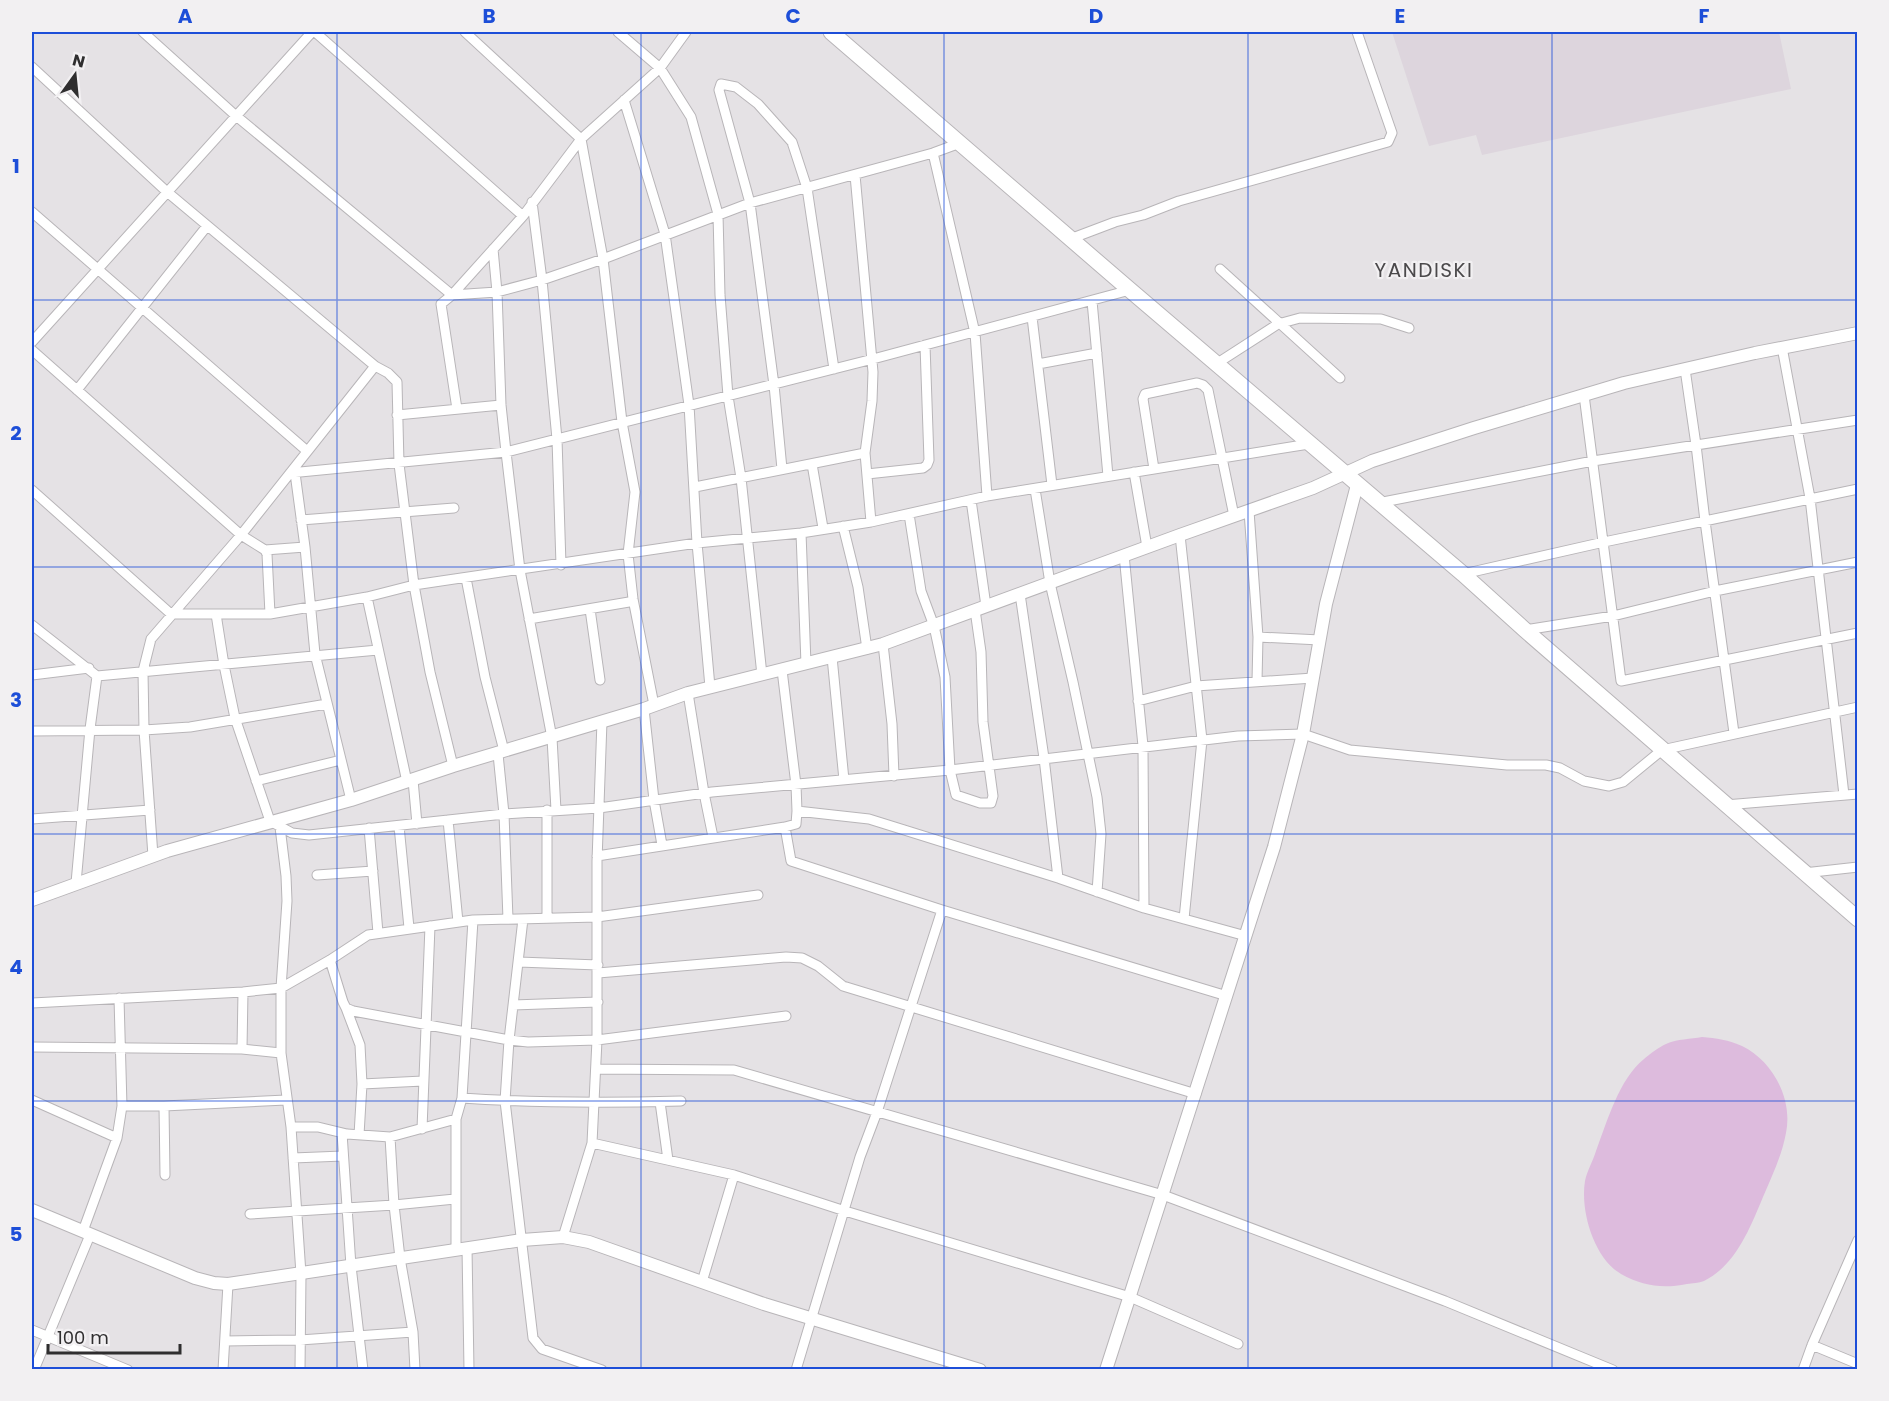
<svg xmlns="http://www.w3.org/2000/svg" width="1889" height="1401" viewBox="0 0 1889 1401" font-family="Poppins,sans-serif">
<rect width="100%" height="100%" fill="#e5e2e5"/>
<path fill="#ddd5dd" d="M 1392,32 L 1779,32 L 1791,89 L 1482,155 L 1476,135 L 1429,146 Z"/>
<path fill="#dbd" d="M 1702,1037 C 1716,1038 1729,1040 1742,1046 C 1773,1061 1793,1099 1786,1133 C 1782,1155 1772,1176 1763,1197 C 1750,1228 1736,1265 1704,1281 C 1699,1283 1692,1283 1687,1284 C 1662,1289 1643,1286 1621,1274 C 1594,1258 1580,1211 1585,1181 C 1587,1171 1593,1161 1596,1151 C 1607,1122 1619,1079 1644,1059 C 1650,1054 1659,1047 1666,1044 C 1677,1039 1691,1039 1702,1037 Z"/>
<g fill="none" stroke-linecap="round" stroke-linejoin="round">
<g stroke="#b8b5b8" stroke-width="11">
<path id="minor" d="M 143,32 L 235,115 L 452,295 L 497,292 L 542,280 L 603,259 L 750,203 L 933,153 L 960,143
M 315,32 L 523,216
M 465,32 L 581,139 L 603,259 L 622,422 L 635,492 L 628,554 L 633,599 L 654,705
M 618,32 L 660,68 L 691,117 L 718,214 L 720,295 L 728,396 L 741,478 L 762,675
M 32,67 L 166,191 L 375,366 L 388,373 L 397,382 L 399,464 L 414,585 L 430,672 L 453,766
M 624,100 L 665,234 L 689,405 L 697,543 L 710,687
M 933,153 L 975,333 L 987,496
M 855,175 L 873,372 L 872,401 L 865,453 L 871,522
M 532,202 L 542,280 L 557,439 L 561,565
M 32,212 L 307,451
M 1070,239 L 1115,222 L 1143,215 L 1179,201 L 1388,142 L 1392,133 L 1357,32
M 493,249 L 497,292 L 501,405 L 506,452 L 520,570 L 552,738 L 556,810
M 1220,269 L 1340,378
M 1092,301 L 1108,476
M 1032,317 L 1052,485
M 32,342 L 312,32
M 1782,347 L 1810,498 L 1844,795
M 32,350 L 241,535 L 265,550 L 305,547 L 315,654 L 351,800
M 1038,364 L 1097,353
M 1216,364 L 1278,324 L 1300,318 L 1381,319 L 1409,328
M 1685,369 L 1696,445 L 1705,521 L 1734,733
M 77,390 L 207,226
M 1584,395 L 1621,681 L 1858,633
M 457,409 L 441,304 L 452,295 L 523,216 L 581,139 L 660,68 L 686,32
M 397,415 L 501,405
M 812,464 L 823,528
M 782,469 L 774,385 L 750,203 L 719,90 L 721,84 L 736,87 L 758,104 L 792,142 L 807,188 L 834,369
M 1154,469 L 1143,399 L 1145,394 L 1197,383 L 1203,385 L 1208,390 L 1234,516
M 1134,472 L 1147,547
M 290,473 L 506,452 L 873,359 L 1130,290
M 295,473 L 305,547
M 867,474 L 923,468 L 927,465 L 929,460 L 925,345
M 695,487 L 865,453
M 1035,489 L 1050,583 L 1073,682 L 1097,797 L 1101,834 L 1097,892
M 32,490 L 171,614 L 270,614 L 367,597 L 414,585 L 697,543 L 801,533 L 871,522 L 987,496 L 1309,444
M 971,500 L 986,606
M 1378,503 L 1593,461 L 1858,420
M 1249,511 L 1258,637 L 1257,681
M 909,514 L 921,591 L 934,626 L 945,677 L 950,770 L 956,795 L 980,803 L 991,803 L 993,796 L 983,722 L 981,652 L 975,610
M 301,520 L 454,508
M 843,526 L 858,587 L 867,649
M 801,533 L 806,664
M 1180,535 L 1202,740 L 1184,919
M 265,550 L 267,554 L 270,614
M 1124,555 L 1143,746 L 1144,908
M 1463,574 L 1604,542 L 1858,489
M 466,578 L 485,677 L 504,751
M 1020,594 L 1044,758 L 1058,878
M 367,597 L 407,782
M 590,609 L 600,680
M 216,614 L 224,665 L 235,718 L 270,821 L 292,833 L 309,835 L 504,814 L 599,808 L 712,792 L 950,770 L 1238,736 L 1303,734 L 1350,750 L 1507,765 L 1546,765 L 1560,768 L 1584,781 L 1609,786 L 1623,782 L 1662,750 L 1858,707
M 529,619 L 629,602 L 633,599
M 32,625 L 97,676 L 378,650
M 1525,630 L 1613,616 L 1715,591 L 1858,562
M 1258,637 L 1320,640
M 883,644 L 892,724 L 894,776
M 832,657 L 844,780
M 32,675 L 89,668
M 688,693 L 704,793 L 713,837
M 1138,701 L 1196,686 L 1313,678
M 644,709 L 654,800 L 662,845
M 32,731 L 144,730 L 190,727 L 327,704
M 498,754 L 504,814 L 508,919
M 413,780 L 417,824
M 256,781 L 341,760
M 1725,805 L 1858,794
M 797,811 L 869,819 L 1058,878 L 1144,908 L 1246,936
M 32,819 L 150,810
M 448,820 L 458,922
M 399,826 L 409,928
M 280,827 L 286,876 L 287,901 L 281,988 L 281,1053 L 291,1127 L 301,1274 L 300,1370
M 785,827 L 791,861 L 942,910 L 1227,996
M 369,828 L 378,933
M 153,856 L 144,730 L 143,671 L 151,639 L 241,535 L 375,366
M 597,856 L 785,827 L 796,824 L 797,811 L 796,785 L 782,670
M 1804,873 L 1858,867
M 317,875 L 373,871
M 76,883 L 90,729 L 97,676
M 547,918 L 547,810
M 523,919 L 509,1040 L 505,1101 L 533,1338 L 542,1349 L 602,1370
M 330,960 L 343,1002 L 346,1008 L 353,1011 L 509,1040 L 528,1042 L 597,1040 L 786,1016
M 519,962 L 598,965
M 598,973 L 786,957 L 802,958 L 818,966 L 843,986 L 1196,1094
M 32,1003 L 243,992 L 281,988 L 330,960 L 368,935 L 473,920 L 597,917 L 758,895
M 513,1005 L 598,1002
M 346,1008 L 360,1045 L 362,1084 L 359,1135
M 32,1047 L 242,1049 L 281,1053
M 242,1049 L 243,992
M 596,1069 L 734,1070 L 1163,1195 L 1445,1301 L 1613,1370
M 362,1084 L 423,1081
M 462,1098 C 535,1103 608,1103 681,1101
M 32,1100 L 117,1138
M 660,1102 L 668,1160
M 122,1106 L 164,1106 L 286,1100
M 164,1106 L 165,1175
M 291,1127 L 318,1127 L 347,1134 L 390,1137 L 456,1119
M 422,1129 L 430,926
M 342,1133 L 351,1266 L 363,1370
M 390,1137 L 394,1205 L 400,1258 L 413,1332 L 415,1370
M 592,1143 L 734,1175 L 845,1211 L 1130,1297 L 1238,1344
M 293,1158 L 343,1156
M 250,1214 L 394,1205 L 455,1199
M 83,1231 L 117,1138 L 122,1106 L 119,998
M 563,1237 L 592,1143 L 597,1040 L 597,861 L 602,721
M 467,1248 L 469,1370
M 456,1249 L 456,1119 L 462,1098 L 473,920
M 702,1282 L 734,1175
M 32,1330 L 128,1370
M 225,1341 L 300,1340 L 413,1332
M 1812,1345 L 1858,1364
M 34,1370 L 90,1235
M 223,1370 L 228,1284
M 796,1370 L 860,1157 L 877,1112 L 942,910
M 1803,1370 L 1812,1345 L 1858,1240"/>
</g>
<g stroke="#b8b5b8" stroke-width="14">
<path id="tertiary" d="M 32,900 L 167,851 L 351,800 L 453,766 L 644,709 L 688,693 L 883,644 L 1180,535 L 1313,488 L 1372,461 L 1474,428 L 1624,383 L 1755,353 L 1858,333
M 32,1210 L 195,1278 L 214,1283 L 228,1284 L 522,1240 L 563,1237 L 589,1242 L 764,1304 L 980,1370
M 1106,1370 L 1274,847 L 1303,734 L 1326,604 L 1357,485"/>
</g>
<g stroke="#b8b5b8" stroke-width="17">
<path id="primary" d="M 831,32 L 1130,290 L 1463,574 L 1525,630 L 1858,919"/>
</g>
<use href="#minor" stroke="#fff" stroke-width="9"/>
<use href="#tertiary" stroke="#fff" stroke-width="12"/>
<use href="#primary" stroke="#fff" stroke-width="15"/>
</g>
<path fill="none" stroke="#1d4ed8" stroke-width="1.5" stroke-opacity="0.55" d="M 337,32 L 337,1370M 641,32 L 641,1370M 944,32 L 944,1370M 1248,32 L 1248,1370M 1552,32 L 1552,1370M 32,300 L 1858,300M 32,567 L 1858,567M 32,834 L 1858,834M 32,1101 L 1858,1101"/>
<g text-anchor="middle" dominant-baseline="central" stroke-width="4.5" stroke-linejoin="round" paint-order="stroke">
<g font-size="20" letter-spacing="1.5" fill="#4b494b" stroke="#f2f0f2">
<text x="1424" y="270">YANDISKI</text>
</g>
</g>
<rect width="1889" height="1401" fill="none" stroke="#f2f0f2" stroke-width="66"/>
<g transform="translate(75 75) rotate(15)" stroke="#f2f0f2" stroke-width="4.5" paint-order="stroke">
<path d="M0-4.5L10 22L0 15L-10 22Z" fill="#2f2e2f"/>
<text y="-9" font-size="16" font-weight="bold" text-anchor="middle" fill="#2f2e2f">N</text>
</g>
<path d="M48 1344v9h132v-9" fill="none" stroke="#2f2e2f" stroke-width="3"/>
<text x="57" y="1344" font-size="18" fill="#2f2e2f" stroke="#f2f0f2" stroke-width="4.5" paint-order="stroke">100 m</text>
<rect x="33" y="33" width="1823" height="1335" fill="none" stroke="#1d4ed8" stroke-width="2"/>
<g font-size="20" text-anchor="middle" font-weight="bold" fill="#1d4ed8">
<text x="185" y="23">A</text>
<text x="489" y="23">B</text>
<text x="793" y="23">C</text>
<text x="1096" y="23">D</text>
<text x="1400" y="23">E</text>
<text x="1704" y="23">F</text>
<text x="16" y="173">1</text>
<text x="16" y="440">2</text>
<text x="16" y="707">3</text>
<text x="16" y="974">4</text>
<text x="16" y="1241">5</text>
</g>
</svg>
